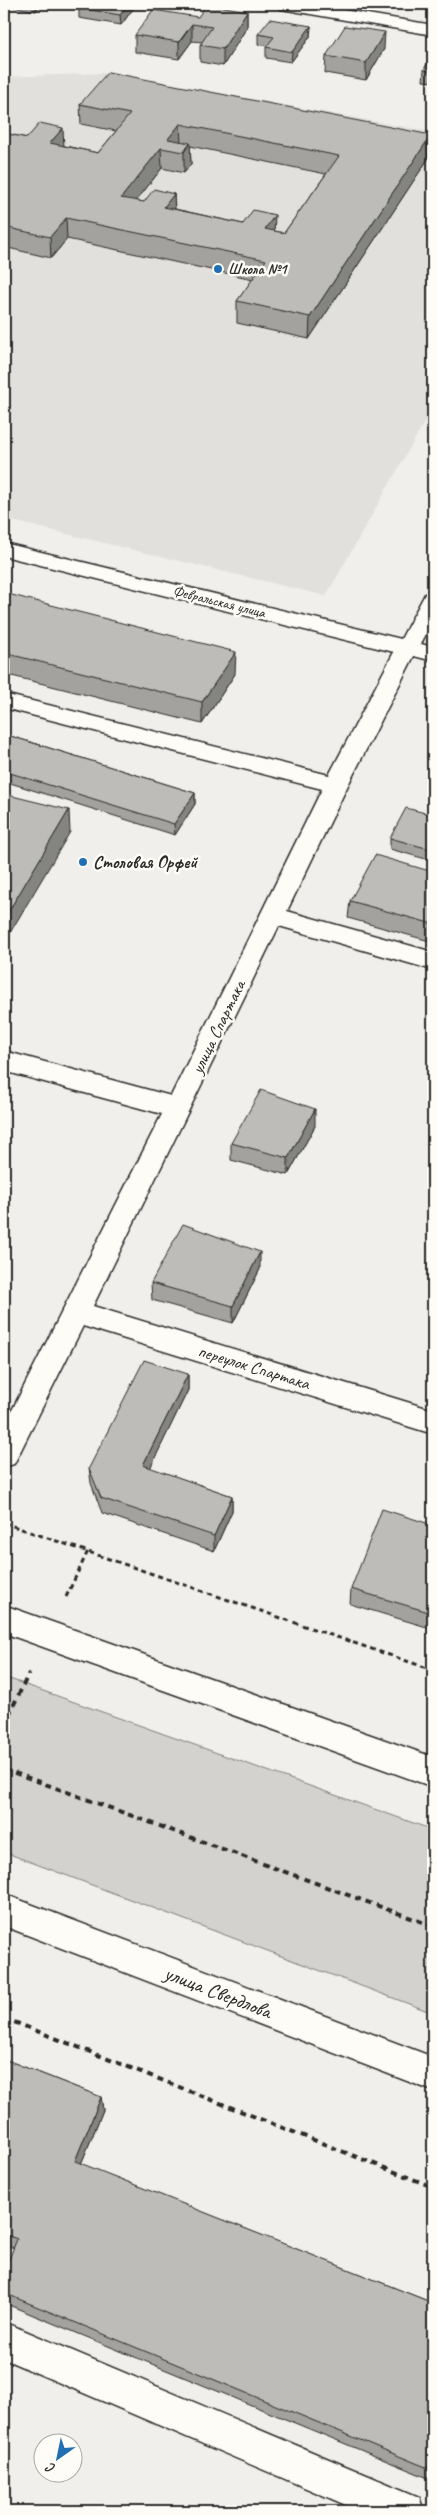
<svg xmlns="http://www.w3.org/2000/svg" width="437" height="2515" viewBox="0 0 437 2515" font-family="Caveat,sans-serif">
<rect width="100%" height="100%" fill="#f0efeb"/>
<filter id="ink" filterUnits="userSpaceOnUse"><feTurbulence type="fractalNoise" baseFrequency=".02" numOctaves="2"/><feDisplacementMap in="SourceGraphic" scale="10" xChannelSelector="R" yChannelSelector="G"/><feConvolveMatrix kernelMatrix="1 2 1 2 8 2 1 2 1" color-interpolation-filters="sRGB"/></filter>
<g filter="url(#ink)">
<path fill="#e1e0dc" d="M 107,73 L 433,132 L 433,407 L 326,596 L 4,519 L 4,77 Z"/>
<path fill="#d3d2cf" stroke="#7f7e7d" d="M 4,1677 L 433,1830 L 433,2013 L 4,1852 Z"/>
<g fill="none" stroke-linecap="round" stroke-linejoin="round">
<g stroke="#2b2b2b" stroke-width="3">
<path id="minor" d="M 273,4 L 308,4 L 433,25 L 433,35 L 281,9 Z
M 4,543 L 401,639 L 425,594 L 433,592 L 433,619 L 421,644 L 433,647 L 433,661 L 414,656 L 348,785 L 287,911 L 433,952 L 433,970 L 279,926 L 93,1306 L 433,1410 L 433,1434 L 83,1326 L 14,1464 L 4,1467 L 4,1426 L 162,1114 L 4,1071 L 4,1051 L 171,1096 L 322,789 L 4,708 L 4,694 L 329,775 L 394,652 L 4,556 Z
M 4,2322 L 419,2497 L 424,2511 L 360,2511 L 4,2359 Z"/>
</g>
<g stroke="#2b2b2b" stroke-width="3">
<path id="major" d="M 4,1605 L 433,1757 L 433,1787 L 4,1633 Z
M 4,1894 L 433,2057 L 433,2091 L 4,1926 Z"/>
</g>
<path stroke="#2b2b2b" stroke-width="3" stroke-dasharray="5 4" stroke-linecap="butt" d="M 4,1523 L 433,1670
M 66,1597 L 88,1551"/>
<path stroke="#2b2b2b" stroke-width="4" stroke-dasharray="6 5" stroke-linecap="butt" d="M 430,1669 L 433,1670
M 4,1725 L 29,1673
M 4,1769 L 433,1926
M 4,2018 L 433,2187"/>
<use href="#minor" fill="#fdfcf7" fill-rule="evenodd"/>
<use href="#major" fill="#fdfcf7" fill-rule="evenodd"/>
</g>
<path fill="#a3a29e" stroke="#2b2b2b" fill-rule="evenodd" d="M 4,4 L 43,4 L 36,11 L 4,5 Z
M 136,5 L 121,25 L 79,18 L 79,8 Z
M 247,11 L 247,27 L 223,66 L 200,62 L 200,45 L 202,42 L 192,41 L 179,59 L 135,52 L 135,35 L 198,17 Z
M 311,26 L 310,37 L 291,62 L 266,58 L 266,47 L 267,46 L 258,44 L 258,34 Z
M 384,49 L 366,80 L 325,73 L 326,56 Z
M 433,51 L 433,82 L 423,81 L 424,70 Z
M 80,104 L 430,156 L 309,339 L 237,323 L 237,301 L 253,279 L 67,239 L 51,258 L 4,247 L 4,133 L 98,153 L 116,131 L 81,124 ZM 190,146 L 326,174 L 284,233 L 175,209 L 174,194 L 144,202 L 136,201 L 162,168 L 184,173 L 191,164 Z
M 4,593 L 235,674 L 202,724 L 4,674 Z
M 4,734 L 195,793 L 195,804 L 175,835 L 4,781 Z
M 433,745 L 433,767 L 430,766 L 432,749 Z
M 433,815 L 433,861 L 390,849 L 390,838 Z
M 433,872 L 433,942 L 348,918 L 350,901 Z
M 315,1126 L 288,1175 L 231,1160 L 231,1143 Z
M 260,1269 L 233,1323 L 152,1300 L 151,1283 Z
M 188,1374 L 188,1390 L 150,1468 L 232,1496 L 232,1511 L 214,1551 L 102,1513 L 91,1483 L 89,1468 Z
M 433,1525 L 433,1618 L 430,1628 L 350,1604 L 351,1589 Z
M 4,2059 L 101,2097 L 103,2110 L 81,2164 L 433,2303 L 433,2480 L 4,2303 L 4,2272 L 14,2248 L 4,2244 Z"/>
<path fill="#848481" stroke="#2b2b2b" d="M 36,4 L 43,4 L 36,11 Z
M 129,4 L 136,4 L 136,5 L 121,25 L 120,15 Z
M 247,11 L 247,27 L 223,66 L 223,49 Z
M 192,24 L 192,41 L 179,59 L 179,42 Z
M 311,26 L 310,37 L 291,62 L 292,52 Z
M 385,32 L 384,49 L 366,80 L 366,63 Z
M 180,124 L 181,144 L 168,139 Z
M 63,128 L 64,149 L 50,143 Z
M 431,135 L 430,156 L 309,339 L 310,317 Z
M 190,143 L 191,164 L 184,173 L 184,152 Z
M 161,148 L 162,168 L 122,219 L 121,198 Z
M 174,194 L 175,214 L 164,207 Z
M 275,215 L 274,236 L 265,229 Z
M 66,218 L 67,239 L 51,258 L 50,237 Z
M 236,652 L 235,674 L 202,724 L 202,702 Z
M 195,793 L 195,804 L 175,835 L 174,824 Z
M 69,810 L 70,832 L 4,943 L 4,919 Z
M 4,1081 L 6,1098 L 4,1101 Z
M 315,1109 L 315,1126 L 288,1175 L 288,1158 Z
M 260,1252 L 260,1269 L 233,1323 L 233,1306 Z
M 188,1374 L 188,1390 L 144,1481 L 143,1465 Z
M 232,1496 L 232,1511 L 214,1551 L 214,1536 Z
M 433,1610 L 433,1618 L 430,1628 L 432,1613 Z
M 101,2097 L 103,2110 L 77,2174 L 75,2161 Z"/>
<path fill="#bdbcb8" stroke="#2b2b2b" fill-rule="evenodd" d="M 82,4 L 129,4 L 120,15 L 79,8 Z
M 207,4 L 247,11 L 223,49 L 200,45 L 212,27 L 192,24 L 179,42 L 135,35 L 153,10 L 198,17 Z
M 270,19 L 311,26 L 292,52 L 266,47 L 274,37 L 258,34 Z
M 345,26 L 385,32 L 366,63 L 326,56 Z
M 433,51 L 433,72 L 424,70 Z
M 108,72 L 431,135 L 310,317 L 237,301 L 266,260 L 66,218 L 50,237 L 4,227 L 4,133 L 27,138 L 40,123 L 63,128 L 50,143 L 98,153 L 130,114 L 80,104 ZM 180,124 L 339,156 L 284,233 L 265,229 L 275,215 L 253,210 L 243,224 L 164,207 L 174,194 L 154,189 L 144,202 L 121,198 L 161,148 L 184,152 L 190,143 L 168,139 Z
M 4,593 L 236,652 L 202,702 L 4,653 Z
M 4,734 L 195,793 L 174,824 L 4,771 Z
M 4,794 L 69,810 L 4,919 Z
M 406,808 L 433,815 L 433,850 L 390,838 Z
M 375,855 L 433,872 L 433,924 L 350,901 Z
M 261,1090 L 315,1109 L 288,1158 L 231,1143 Z
M 183,1224 L 260,1252 L 233,1306 L 151,1283 Z
M 144,1360 L 188,1374 L 143,1465 L 232,1496 L 214,1536 L 101,1498 L 89,1468 Z
M 382,1509 L 433,1525 L 433,1610 L 432,1613 L 351,1589 Z
M 4,2059 L 101,2097 L 75,2161 L 433,2303 L 433,2470 L 4,2293 L 4,2272 L 17,2239 L 4,2234 Z"/>
</g>
<g fill="#1f6fb2" stroke="#fdfcf7" stroke-width="2">
<circle cx="218" cy="269" r="5"/>
<circle cx="83" cy="862" r="5"/>
</g>
<g text-anchor="middle" dominant-baseline="central" stroke-width="5" stroke-linejoin="round" paint-order="stroke">
<g font-size="15" font-weight="bold" fill="#2b2b2b" stroke="#fdfcf7" text-anchor="start">
<text x="228" y="269">Школа №1</text>
</g>
<g font-size="15" fill="#2b2b2b" stroke="#fdfcf7">
<text transform="translate(219 602) rotate(14)">Февральская улица</text>
</g>
<g font-size="18" font-weight="bold" fill="#2b2b2b" stroke="#fdfcf7" text-anchor="start">
<text x="93" y="862">Столовая Орфей</text>
</g>
<g font-size="18" fill="#2b2b2b" stroke="#fdfcf7">
<text transform="translate(218 1027) rotate(-64)">улица Спартака</text>
<text transform="translate(254 1367) rotate(17)">переулок Спартака</text>
</g>
<g font-size="21" fill="#2b2b2b" stroke="#fdfcf7">
<text transform="translate(218 1992) rotate(21)">улица Свердлова</text>
</g>
</g>
<rect width="437" height="2515" fill="none" stroke="#fdfcf7" stroke-width="20"/>
<rect x="10" y="10" width="417" height="2495" fill="none" stroke="#2b2b2b" stroke-width="2" filter="url(#ink)"/>
<g transform="translate(58 2458) rotate(213)"><circle r="24" fill="#fdfcf7" stroke="#a9a8a5"/>
<path d="M0-4L9 19L0 12L-9 19Z" fill="#1f6fb2"/>
<text y="-8" font-size="14" font-weight="bold" text-anchor="middle" fill="#2b2b2b">С</text>
</g>
</svg>
